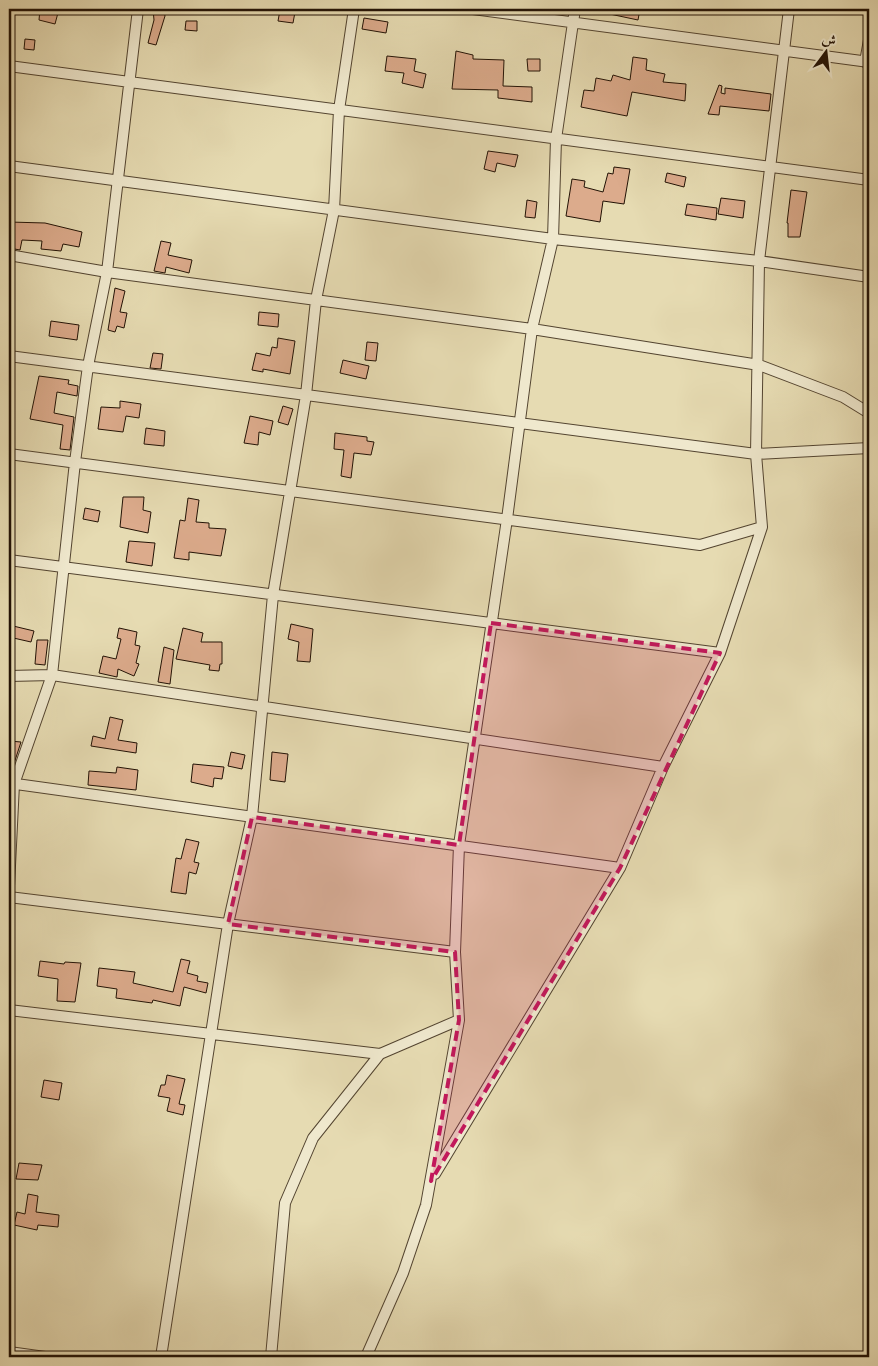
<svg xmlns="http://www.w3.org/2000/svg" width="878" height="1366" viewBox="0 0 878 1366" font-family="'IM FELL DW Pica',Amiri,serif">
<rect width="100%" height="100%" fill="#e6dbb2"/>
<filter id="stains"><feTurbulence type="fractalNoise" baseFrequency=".004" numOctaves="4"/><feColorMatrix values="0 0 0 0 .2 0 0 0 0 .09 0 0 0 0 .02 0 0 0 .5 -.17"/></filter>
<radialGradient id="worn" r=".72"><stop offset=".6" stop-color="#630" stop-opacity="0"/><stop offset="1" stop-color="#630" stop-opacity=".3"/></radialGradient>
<path fill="#dcab8c" stroke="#221205" d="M 40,9 L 59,9 L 55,24 L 39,20 Z
M 153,9 L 164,9 L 165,16 L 156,45 L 148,43 L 154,20 Z
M 605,9 L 640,9 L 638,20 L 605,13 Z
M 280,10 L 295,12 L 293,23 L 278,21 Z
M 364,18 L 388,22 L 386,33 L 362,29 Z
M 186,21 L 197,21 L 197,31 L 185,30 Z
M 25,39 L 35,40 L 34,50 L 24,49 Z
M 456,51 L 473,55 L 473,59 L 504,60 L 503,86 L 532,87 L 532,102 L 498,98 L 498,90 L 452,89 Z
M 387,56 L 416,59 L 414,71 L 426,74 L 423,88 L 402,83 L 404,73 L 385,71 Z
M 633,57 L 647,59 L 646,70 L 665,74 L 663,82 L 686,84 L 685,101 L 632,92 L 627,116 L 581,107 L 584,90 L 594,91 L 596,78 L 611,81 L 613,75 L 630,80 Z
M 527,59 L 540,59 L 540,71 L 528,71 Z
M 719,85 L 722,86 L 721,93 L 725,94 L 725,88 L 771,94 L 769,111 L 720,106 L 719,115 L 708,114 Z
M 488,151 L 518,155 L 515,167 L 497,163 L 495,172 L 484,169 Z
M 614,167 L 630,169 L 624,204 L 603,201 L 600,222 L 566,216 L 572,179 L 585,181 L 584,187 L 603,192 L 608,173 L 613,174 Z
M 667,173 L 686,177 L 684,187 L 665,182 Z
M 791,190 L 807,192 L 800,237 L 788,237 L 788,223 L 787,223 Z
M 721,198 L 745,201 L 743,218 L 718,214 Z
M 527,200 L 537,202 L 535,218 L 525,217 Z
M 687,204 L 717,208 L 716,220 L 685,215 Z
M 9,222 L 45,223 L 82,232 L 79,247 L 63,244 L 61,251 L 41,249 L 42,241 L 22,240 L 20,250 L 9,248 Z
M 161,241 L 171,243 L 168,255 L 192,260 L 189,273 L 166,267 L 165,273 L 154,271 Z
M 115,288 L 125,291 L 120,312 L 127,313 L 124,328 L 117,326 L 115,332 L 108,330 Z
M 259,312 L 279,314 L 278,327 L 258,325 Z
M 51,321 L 79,325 L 77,340 L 49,336 Z
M 278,338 L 295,341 L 290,374 L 263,369 L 263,372 L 252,370 L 256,353 L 270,356 L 272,347 L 277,348 Z
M 367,342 L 378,343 L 376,361 L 365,360 Z
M 153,353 L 163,354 L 161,369 L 150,368 Z
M 343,360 L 369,366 L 366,379 L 340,373 Z
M 39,376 L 69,380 L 68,384 L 78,386 L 77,396 L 57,392 L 54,413 L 74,417 L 70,450 L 60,449 L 63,425 L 30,419 Z
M 120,401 L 141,404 L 139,418 L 126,416 L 123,432 L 98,429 L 101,407 L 120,408 Z
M 283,406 L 293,409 L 288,425 L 278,422 Z
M 250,416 L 273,421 L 270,435 L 259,432 L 258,445 L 244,443 Z
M 146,428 L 165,431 L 164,446 L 144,444 Z
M 335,433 L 367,437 L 367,441 L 374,442 L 371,455 L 354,453 L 351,478 L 341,476 L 344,450 L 334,449 Z
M 123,497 L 144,497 L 143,510 L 151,512 L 148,533 L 120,527 Z
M 188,498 L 199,500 L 196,522 L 209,523 L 209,528 L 226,529 L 221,556 L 189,552 L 189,560 L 174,558 L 180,520 L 185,521 Z
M 85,508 L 100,511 L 98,522 L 83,519 Z
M 129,541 L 155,543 L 152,566 L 126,562 Z
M 291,624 L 313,629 L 310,662 L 297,661 L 299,642 L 288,639 Z
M 9,625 L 34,631 L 31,642 L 9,637 Z
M 119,628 L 137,632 L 135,645 L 140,646 L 136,663 L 139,664 L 134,676 L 118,669 L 117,677 L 99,673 L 103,656 L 116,659 L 121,639 L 117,638 Z
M 183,628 L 203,633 L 201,642 L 222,642 L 222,664 L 220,664 L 219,671 L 209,670 L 210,665 L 176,659 Z
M 37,640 L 48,640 L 45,665 L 35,664 Z
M 164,647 L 174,650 L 170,684 L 158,682 Z
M 110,717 L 123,720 L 118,740 L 137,743 L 136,753 L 91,746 L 93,736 L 105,739 Z
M 9,741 L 21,742 L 10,776 L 11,758 L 9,758 Z
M 231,752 L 245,755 L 242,769 L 228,766 Z
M 272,752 L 288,754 L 285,782 L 270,780 Z
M 193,764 L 224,767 L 222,779 L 214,778 L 213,787 L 191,782 Z
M 117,767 L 138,770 L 136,790 L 88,785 L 89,771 L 116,773 Z
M 186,839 L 199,842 L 194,862 L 199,863 L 196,874 L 189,872 L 186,894 L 171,892 L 176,858 L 181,859 Z
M 181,959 L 190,961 L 187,973 L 198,976 L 197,981 L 208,983 L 206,993 L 184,987 L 180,1006 L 153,1000 L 152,1003 L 116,998 L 117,989 L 97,986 L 99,968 L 135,972 L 133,983 L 173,992 Z
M 40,961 L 64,964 L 65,962 L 81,963 L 75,1002 L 57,1001 L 58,979 L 38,976 Z
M 167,1075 L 185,1079 L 179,1104 L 185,1105 L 183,1115 L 167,1111 L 170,1098 L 158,1096 L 161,1085 L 165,1085 Z
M 44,1080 L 62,1083 L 59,1100 L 41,1097 Z
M 19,1163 L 42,1165 L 38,1180 L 16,1179 Z
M 28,1194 L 38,1196 L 36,1212 L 59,1215 L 58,1227 L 38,1225 L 37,1230 L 14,1225 L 17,1212 L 25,1214 Z"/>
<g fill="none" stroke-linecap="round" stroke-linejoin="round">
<g stroke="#534430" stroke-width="12">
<path id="minor" d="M 473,9 L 869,62
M 865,62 L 869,40
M 9,66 L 869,180
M 9,166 L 553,239 L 759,261 L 869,277
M 9,255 L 107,272 L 532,329 L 759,365 L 843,397 L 869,413
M 9,356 L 756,454 L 869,448
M 9,454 L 700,545 L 762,527
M 9,560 L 720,653
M 9,676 L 52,675 L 663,767
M 9,783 L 620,868
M 9,886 L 14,784 L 52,675 L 75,462 L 88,366 L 107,272 L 138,9
M 9,897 L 455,952
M 9,1010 L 380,1054 L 459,1020
M 435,1174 L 620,868 L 663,767 L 720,653 L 762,527 L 756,454 L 759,261 L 789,9
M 9,1352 L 45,1357
M 161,1357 L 228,924 L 252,817 L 273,595 L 306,395 L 316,300 L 334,210 L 339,110 L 354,9
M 271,1357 L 285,1203 L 313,1138 L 380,1054
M 366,1357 L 403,1273 L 426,1205 L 459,1020 L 455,952 L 459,845 L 507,519 L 532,329 L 553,239 L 556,139 L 575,9"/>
</g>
<use href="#minor" stroke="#efe8cd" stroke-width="10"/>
</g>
<path fill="#c2185b" fill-opacity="0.2" stroke="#c2185b" stroke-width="4" stroke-dasharray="10 6" stroke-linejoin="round" d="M 491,623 L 720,653 L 620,868 L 431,1181 L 459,1020 L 455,952 L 228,924 L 252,817 L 459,845 Z"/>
<rect width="878" height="1366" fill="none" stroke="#e6dbb2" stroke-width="30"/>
<rect x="10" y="10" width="858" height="1346" fill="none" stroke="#221205" stroke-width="2.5"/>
<rect x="15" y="15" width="848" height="1336" fill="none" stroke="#221205"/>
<g transform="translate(826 52) rotate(15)" stroke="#efe8cd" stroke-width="4" paint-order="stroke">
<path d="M0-4L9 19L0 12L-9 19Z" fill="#221205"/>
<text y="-8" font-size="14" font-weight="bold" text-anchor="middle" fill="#221205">ش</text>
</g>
<rect width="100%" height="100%" filter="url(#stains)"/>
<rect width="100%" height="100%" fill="url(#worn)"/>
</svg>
